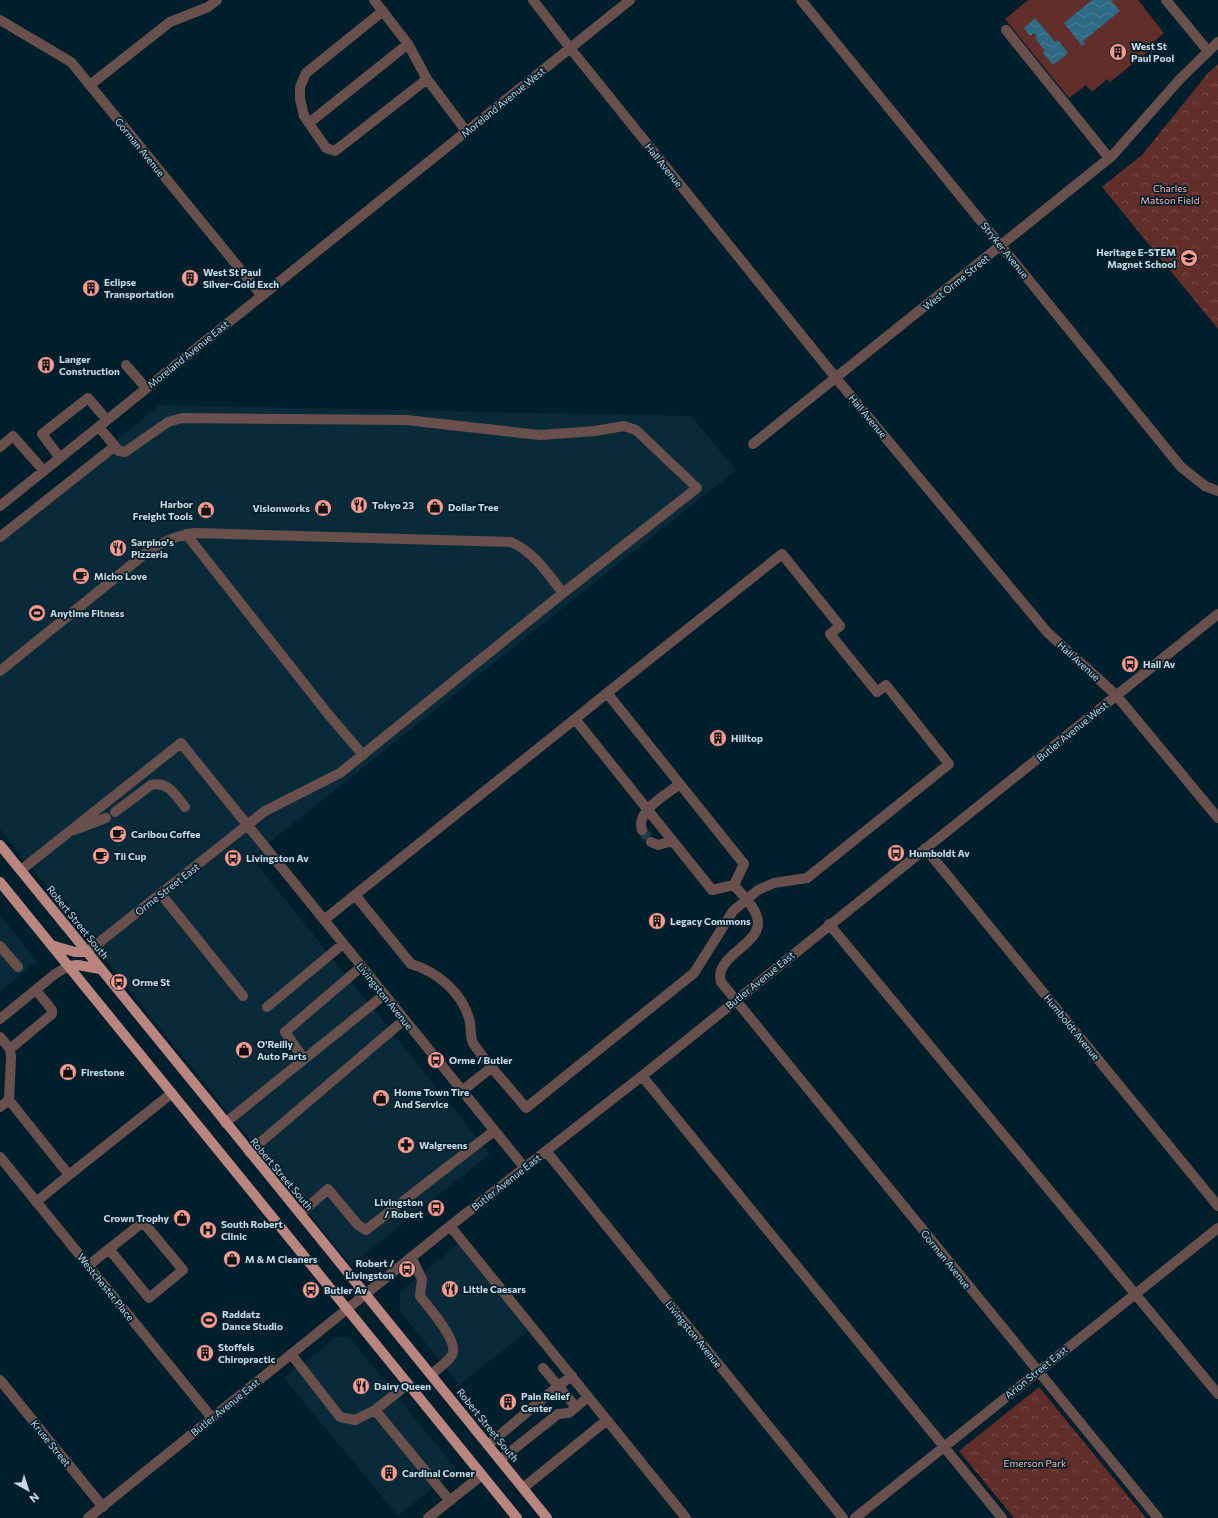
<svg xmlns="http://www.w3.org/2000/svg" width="1218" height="1518" viewBox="0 0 1218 1518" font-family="Commissioner,sans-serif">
<defs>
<pattern id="park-crowns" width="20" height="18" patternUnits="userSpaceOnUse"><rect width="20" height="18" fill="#612e29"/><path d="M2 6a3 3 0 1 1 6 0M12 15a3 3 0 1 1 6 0" fill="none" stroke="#764c48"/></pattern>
<pattern id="water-waves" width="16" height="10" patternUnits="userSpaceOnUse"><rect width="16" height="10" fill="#2d6a86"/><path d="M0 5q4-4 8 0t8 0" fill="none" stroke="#4a7f97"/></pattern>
</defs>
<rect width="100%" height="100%" fill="#001f2d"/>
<path fill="#092a38" d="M 160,405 L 691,416 L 736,470 L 251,857 L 490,1154 L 351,1265 L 0,829 L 0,533 Z
M 0,915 L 37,961 L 0,992 Z
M 458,1244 L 528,1331 L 459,1385 L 400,1311 L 400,1292 Z
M 338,1336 L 350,1338 L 456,1469 L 398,1516 L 284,1378 Z"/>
<path fill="url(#park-crowns)" d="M 1218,64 L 1218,329 L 1102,187 L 1142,155 L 1208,73 Z
M 1039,1387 L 1146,1518 L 1014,1518 L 959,1451 Z"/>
<path fill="#612e29" d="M 1028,0 L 1138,0 L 1164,33 L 1148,47 L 1150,50 L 1110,82 L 1107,79 L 1092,92 L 1086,85 L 1069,98 L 1005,19 Z"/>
<path fill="url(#water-waves)" d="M 1092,0 L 1111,0 L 1120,11 L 1083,41 L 1085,44 L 1082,46 L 1064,23 Z
M 1035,18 L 1055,42 L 1058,40 L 1068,53 L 1053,65 L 1043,53 L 1045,51 L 1035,38 L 1037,36 L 1034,33 L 1030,36 L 1024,28 Z"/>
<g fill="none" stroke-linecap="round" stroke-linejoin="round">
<path stroke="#1e3b48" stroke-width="10" stroke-dasharray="10 5" stroke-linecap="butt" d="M 642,830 L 651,842"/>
<path stroke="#6a504d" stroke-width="10" d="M 374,0 L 408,44 L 427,79 L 466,131
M 533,0 L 570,48 L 836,378 L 1047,632 L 1116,695 L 1218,818
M 801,0 L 1181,467 L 1205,486 L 1218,491
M 1166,0 L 1208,51
M 383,11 L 306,73 L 300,87 L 300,99 L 304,116 L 326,148 L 335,151 L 427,79
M 0,20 L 71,62 L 262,296
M 1006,30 L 1109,158
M 90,85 L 170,22 L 208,7 L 217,0
M 309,123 L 408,44
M 126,365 L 146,388
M 753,444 L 1112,156 L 1180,79 L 1218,42
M 0,447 L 13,436 L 44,471
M 60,458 L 42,434 L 88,398 L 107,420
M 0,506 L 630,0
M 186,534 L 328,714 L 363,755
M 0,537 L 115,446
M 0,671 L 146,553 C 162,542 175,536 194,533 L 511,542 C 534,552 548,574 563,593
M 575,719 L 355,895 L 411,964 C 438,972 463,993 470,1022 C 471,1028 470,1037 473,1043 C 486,1063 510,1088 526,1108 L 694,973 L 733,911 L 758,890 L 774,883 L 807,878 L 949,764 L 886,685 L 877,692 L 830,634 L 840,626 L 782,554 L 607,693
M 115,812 L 151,785 C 169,781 175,795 185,807
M 74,830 L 106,818
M 642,830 C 635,811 667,794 680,784
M 651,842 L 658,845 L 673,841
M 925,848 L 1218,1206
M 21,870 L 181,743 L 524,1167
M 734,885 L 744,864 L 607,693 L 575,719 L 712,890 L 734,885 C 741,894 754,905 757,917 C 766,944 713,954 721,982 L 1158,1518
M 161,894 L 243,996
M 324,920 L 355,895
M 829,924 L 1218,1394
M 0,946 L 18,967
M 87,952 L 265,811 L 340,773 L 563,593 L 697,488 L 636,430 L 624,426 L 595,431 L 540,435 L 406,420 L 182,418 L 168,422 L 125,452 L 119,451 L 99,427
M 267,1007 L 343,944
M 0,1019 L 55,974 L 69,966
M 0,1037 L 10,1049 L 11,1057 L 9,1100 L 0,1107
M 10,1049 L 52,1014 L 52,1010 L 36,990
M 304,1059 L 285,1032 L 361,967
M 642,1076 L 1002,1518
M 462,1091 L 492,1067
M 9,1100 L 69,1175 L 172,1093
M 225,1123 L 384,995
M 546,1151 L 843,1518
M 249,1152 L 404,1020
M 0,1157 L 212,1418
M 36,1202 L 69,1175
M 300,1214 L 328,1189 L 358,1225 L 366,1230 L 494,1131
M 450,1226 L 686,1518
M 411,1257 L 422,1279 L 420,1296 C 428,1307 460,1342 452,1355 C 448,1362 438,1368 432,1374
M 89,1265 L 143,1222 L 183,1270 L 149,1298 L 109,1249
M 291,1354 L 340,1417 L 355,1420 L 375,1410 L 450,1501
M 572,1376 L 558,1386 L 576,1407
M 0,1380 L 103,1507
M 375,1410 L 408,1384
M 488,1445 L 558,1386 L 543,1368
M 500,1460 L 558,1414 L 569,1413 L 588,1397
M 523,1488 L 607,1420
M 88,1518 L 450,1226 L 642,1076 L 1218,614
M 428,1518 L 482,1475
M 855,1518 L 1218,1228"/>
<path stroke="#b9857e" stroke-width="10" d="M 0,845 C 182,1070 366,1292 547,1518
M 0,882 L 517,1518
M 51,945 L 75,952 L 87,952
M 69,966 L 78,965 L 100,969"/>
</g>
<defs>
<g id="building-disc" transform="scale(0.9)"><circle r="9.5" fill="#f59c91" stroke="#001f2d"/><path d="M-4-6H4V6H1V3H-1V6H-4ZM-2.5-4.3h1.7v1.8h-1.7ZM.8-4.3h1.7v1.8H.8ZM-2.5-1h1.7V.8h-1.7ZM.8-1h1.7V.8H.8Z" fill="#111"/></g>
<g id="school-disc" transform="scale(0.9)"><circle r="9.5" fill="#f59c91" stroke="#001f2d"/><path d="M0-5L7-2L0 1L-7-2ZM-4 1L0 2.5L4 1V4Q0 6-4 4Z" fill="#111"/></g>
<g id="restaurant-disc" transform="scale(0.9)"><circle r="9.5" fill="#f59c91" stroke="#001f2d"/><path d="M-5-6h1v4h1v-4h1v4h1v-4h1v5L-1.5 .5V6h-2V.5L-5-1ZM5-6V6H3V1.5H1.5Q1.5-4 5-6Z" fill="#111"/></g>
<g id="shop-disc" transform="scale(0.9)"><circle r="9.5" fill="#f59c91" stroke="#001f2d"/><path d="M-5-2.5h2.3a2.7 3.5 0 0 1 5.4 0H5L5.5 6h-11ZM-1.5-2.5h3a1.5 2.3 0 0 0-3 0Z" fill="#111"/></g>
<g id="cafe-disc" transform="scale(0.9)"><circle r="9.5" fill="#f59c91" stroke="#001f2d"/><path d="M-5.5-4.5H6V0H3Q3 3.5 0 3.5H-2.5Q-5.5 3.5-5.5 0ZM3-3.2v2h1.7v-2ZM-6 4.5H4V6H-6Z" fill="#111"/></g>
<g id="stadium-disc" transform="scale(0.9)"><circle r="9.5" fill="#f59c91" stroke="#001f2d"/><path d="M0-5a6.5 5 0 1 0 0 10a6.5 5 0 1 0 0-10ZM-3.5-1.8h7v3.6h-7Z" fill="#111"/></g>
<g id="bus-disc" transform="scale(0.9)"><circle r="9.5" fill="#f59c91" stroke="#001f2d"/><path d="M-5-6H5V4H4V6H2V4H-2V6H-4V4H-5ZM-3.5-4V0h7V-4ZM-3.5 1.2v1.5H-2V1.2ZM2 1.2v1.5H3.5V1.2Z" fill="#111"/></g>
<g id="pharmacy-disc" transform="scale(0.9)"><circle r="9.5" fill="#f59c91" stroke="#001f2d"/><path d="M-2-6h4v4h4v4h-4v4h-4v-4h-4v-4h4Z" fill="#111"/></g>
<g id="hospital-disc" transform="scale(0.9)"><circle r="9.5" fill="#f59c91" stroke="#001f2d"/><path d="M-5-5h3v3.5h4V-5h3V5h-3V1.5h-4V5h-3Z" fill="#111"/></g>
</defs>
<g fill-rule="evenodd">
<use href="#building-disc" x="1118" y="52"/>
<use href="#school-disc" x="1189" y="258"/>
<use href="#building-disc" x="190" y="278"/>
<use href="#building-disc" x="91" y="288"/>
<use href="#building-disc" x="46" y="365"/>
<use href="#restaurant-disc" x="359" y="505"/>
<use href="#shop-disc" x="435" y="507"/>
<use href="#shop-disc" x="323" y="508"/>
<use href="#shop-disc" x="206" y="510"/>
<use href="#restaurant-disc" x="118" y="548"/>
<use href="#cafe-disc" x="81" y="576"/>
<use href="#stadium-disc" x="37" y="613"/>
<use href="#bus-disc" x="1130" y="664"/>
<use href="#building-disc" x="718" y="738"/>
<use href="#cafe-disc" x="118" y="834"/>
<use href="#bus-disc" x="896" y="853"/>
<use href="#cafe-disc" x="101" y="856"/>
<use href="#bus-disc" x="233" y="858"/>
<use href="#building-disc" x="657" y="921"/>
<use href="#bus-disc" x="119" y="982"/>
<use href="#shop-disc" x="244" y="1050"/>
<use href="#bus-disc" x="436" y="1060"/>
<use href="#shop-disc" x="68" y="1072"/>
<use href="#shop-disc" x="381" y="1098"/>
<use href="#pharmacy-disc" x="406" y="1145"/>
<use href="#bus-disc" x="436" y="1208"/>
<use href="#shop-disc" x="182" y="1218"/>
<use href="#hospital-disc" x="208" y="1230"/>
<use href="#shop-disc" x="232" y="1259"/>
<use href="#bus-disc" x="407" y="1269"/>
<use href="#restaurant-disc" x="450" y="1289"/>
<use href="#bus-disc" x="311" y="1290"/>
<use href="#stadium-disc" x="209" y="1320"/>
<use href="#building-disc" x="205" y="1353"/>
<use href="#restaurant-disc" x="361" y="1386"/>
<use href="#building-disc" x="508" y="1402"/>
<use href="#building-disc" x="389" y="1473"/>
</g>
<g text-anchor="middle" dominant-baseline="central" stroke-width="3.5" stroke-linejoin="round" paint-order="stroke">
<g font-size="10" font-weight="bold" fill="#c8dae3" stroke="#001f2d" text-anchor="start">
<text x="1131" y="46">West St<tspan x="1131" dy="12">Paul Pool</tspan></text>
<text x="1176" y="252" text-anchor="end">Heritage E-STEM<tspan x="1176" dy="12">Magnet School</tspan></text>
<text x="203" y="272">West St Paul<tspan x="203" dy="12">Silver-Gold Exch</tspan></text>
<text x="104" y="282">Eclipse<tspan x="104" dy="12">Transportation</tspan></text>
<text x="59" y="359">Langer<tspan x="59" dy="12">Construction</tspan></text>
<text x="193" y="504" text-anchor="end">Harbor<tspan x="193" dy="12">Freight Tools</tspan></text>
<text x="372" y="505">Tokyo 23</text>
<text x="448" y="507">Dollar Tree</text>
<text x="310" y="508" text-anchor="end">Visionworks</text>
<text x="131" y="542">Sarpino's<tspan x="131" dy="12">Pizzeria</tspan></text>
<text x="94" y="576">Micho Love</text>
<text x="50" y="613">Anytime Fitness</text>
<text x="1143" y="664">Hall Av</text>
<text x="731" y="738">Hilltop</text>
<text x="131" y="834">Caribou Coffee</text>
<text x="909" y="853">Humboldt Av</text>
<text x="114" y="856">Tii Cup</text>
<text x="246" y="858">Livingston Av</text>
<text x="670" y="921">Legacy Commons</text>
<text x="132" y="982">Orme St</text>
<text x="257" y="1044">O'Reilly<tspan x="257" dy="12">Auto Parts</tspan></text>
<text x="449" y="1060">Orme / Butler</text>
<text x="81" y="1072">Firestone</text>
<text x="394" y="1092">Home Town Tire<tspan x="394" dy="12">And Service</tspan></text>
<text x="419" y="1145">Walgreens</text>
<text x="423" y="1202" text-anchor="end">Livingston<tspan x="423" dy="12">/ Robert</tspan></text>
<text x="169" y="1218" text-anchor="end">Crown Trophy</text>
<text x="221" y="1224">South Robert<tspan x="221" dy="12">Clinic</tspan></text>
<text x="245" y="1259">M &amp; M Cleaners</text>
<text x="394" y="1263" text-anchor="end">Robert /<tspan x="394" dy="12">Livingston</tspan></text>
<text x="463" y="1289">Little Caesars</text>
<text x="324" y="1290">Butler Av</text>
<text x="222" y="1314">Raddatz<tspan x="222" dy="12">Dance Studio</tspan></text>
<text x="218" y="1347">Stoffels<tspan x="218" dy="12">Chiropractic</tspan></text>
<text x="374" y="1386">Dairy Queen</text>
<text x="521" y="1396">Pain Relief<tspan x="521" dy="12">Center</tspan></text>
<text x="402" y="1473">Cardinal Corner</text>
</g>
<g font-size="10" fill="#c8dae3" stroke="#001f2d">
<text transform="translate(503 102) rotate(-39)">Moreland Avenue West</text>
<text transform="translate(140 147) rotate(51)">Gorman Avenue</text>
<text transform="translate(664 165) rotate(51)">Hall Avenue</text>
<text transform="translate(1005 250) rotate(51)">Stryker Avenue</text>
<text transform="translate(956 282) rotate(-39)">West Orme Street</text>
<text transform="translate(188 354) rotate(-39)">Moreland Avenue East</text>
<text transform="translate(868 416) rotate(50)">Hall Avenue</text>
<text transform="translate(1079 661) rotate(42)">Hall Avenue</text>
<text transform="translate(1072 731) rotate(-39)">Butler Avenue West</text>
<text transform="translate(167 889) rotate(-38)">Orme Street East</text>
<text transform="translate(78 922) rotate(51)">Robert Street South</text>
<text transform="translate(760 980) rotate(-39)">Butler Avenue East</text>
<text transform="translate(385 996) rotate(51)">Livingston Avenue</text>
<text transform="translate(1072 1027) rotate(51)">Humboldt Avenue</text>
<text transform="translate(282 1174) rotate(50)">Robert Street South</text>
<text transform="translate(506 1182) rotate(-38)">Butler Avenue East</text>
<text transform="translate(946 1259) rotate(51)">Gorman Avenue</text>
<text transform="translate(106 1287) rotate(51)">Westchester Place</text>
<text transform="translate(694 1334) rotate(51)">Livingston Avenue</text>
<text transform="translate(1036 1372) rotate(-39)">Arion Street East</text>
<text transform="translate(225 1407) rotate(-39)">Butler Avenue East</text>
<text transform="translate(488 1425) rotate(51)">Robert Street South</text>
<text transform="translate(51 1443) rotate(51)">Kruse Street</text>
</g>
<g font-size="10" fill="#feb5ac" stroke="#001f2d">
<text x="1170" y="188">Charles<tspan x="1170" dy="12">Matson Field</tspan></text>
<text x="1035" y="1463">Emerson Park</text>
</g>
</g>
<g transform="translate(28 1490) rotate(141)" stroke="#001f2d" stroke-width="3" paint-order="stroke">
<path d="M0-3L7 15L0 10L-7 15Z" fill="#c8dae3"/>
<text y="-6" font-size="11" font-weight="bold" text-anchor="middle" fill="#c8dae3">N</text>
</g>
</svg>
